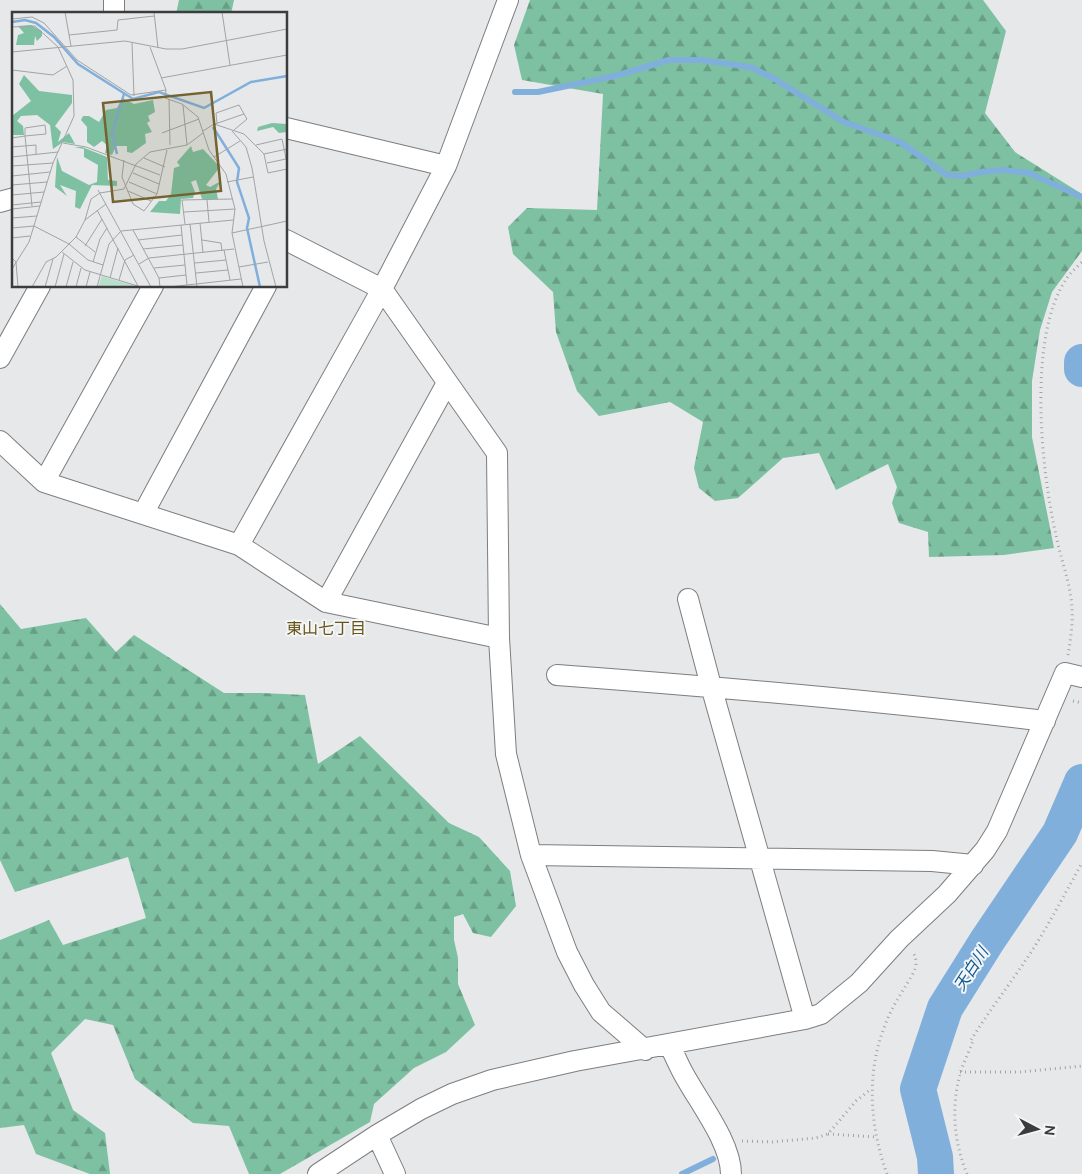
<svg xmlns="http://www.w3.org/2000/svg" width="1082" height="1174" viewBox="0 0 1082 1174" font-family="'DM Sans','Noto Sans JP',sans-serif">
<defs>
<pattern id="forest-firs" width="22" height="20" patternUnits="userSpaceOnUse" patternTransform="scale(1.25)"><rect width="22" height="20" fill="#7dc1a2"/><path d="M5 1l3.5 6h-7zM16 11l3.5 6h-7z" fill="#689e85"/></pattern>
</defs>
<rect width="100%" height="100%" fill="#e6e8ea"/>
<path fill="url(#forest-firs)" d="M 179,0 L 234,0 L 231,14 L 176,14 Z
M 530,0 L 983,0 L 1006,31 L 985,113 L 1015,152 L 1082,194 L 1082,251 L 1052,292 L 1040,330 L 1032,381 L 1032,437 L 1054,548 L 1004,555 L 929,557 L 928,532 L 899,523 L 892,503 L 897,487 L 888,464 L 836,490 L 819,453 L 783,458 L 738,498 L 715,501 L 699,488 L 694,468 L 703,422 L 670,402 L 599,416 L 577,391 L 556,332 L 553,292 L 513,254 L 508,227 L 527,208 L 597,210 L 603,94 L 522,80 L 514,45 Z
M 0,604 L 21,629 L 86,618 L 116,652 L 134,635 L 224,693 L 261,693 L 305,695 L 318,764 L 360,736 L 449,823 L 479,837 L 510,871 L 516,906 L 491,937 L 473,933 L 463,914 L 454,917 L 454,940 L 458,958 L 458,984 L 475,1025 L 446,1052 L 414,1068 L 374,1104 L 370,1122 L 280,1174 L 249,1174 L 229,1126 L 193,1123 L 135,1079 L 113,1025 L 85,1019 L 51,1053 L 73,1110 L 105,1133 L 110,1174 L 90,1174 L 36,1154 L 24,1125 L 0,1128 L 0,940 L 49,920 L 63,945 L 146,918 L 128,857 L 15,892 L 0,860 Z"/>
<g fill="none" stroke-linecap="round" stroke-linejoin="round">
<path stroke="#80afdc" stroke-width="6" d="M 515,92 L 538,92 L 615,76 L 669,60 L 701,60 L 750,67 L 773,78 L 844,122 L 900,142 L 947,175 L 963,176 L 980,172 L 1004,170 L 1029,173 L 1082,197
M 682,1174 L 713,1159"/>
<path stroke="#80afdc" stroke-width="36" d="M 1082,362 L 1082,369
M 936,1174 L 935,1157 L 918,1089 L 945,1008 L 987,941 L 1060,833 L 1082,782"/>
<g stroke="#7c7e80" stroke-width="22">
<path id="minor" d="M 114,0 L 114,14
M 286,128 L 446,166
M 0,202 L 14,198
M 286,240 L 382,289 L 497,453 L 499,638 L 506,754 L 531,855 L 567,952 L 584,985 L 601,1012 L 645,1050
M 0,358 L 40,286
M 0,441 L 44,482 L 239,545 L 326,602 L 499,638
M 44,482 L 153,286
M 143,514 L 266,286
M 239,545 L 382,289 L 446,166 L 508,0
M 688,599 L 711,686 L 805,1019
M 326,602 L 447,383
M 557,675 C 720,687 883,701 1045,721
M 531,855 L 932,861 L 973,865
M 669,1044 C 673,1052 677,1061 681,1069 C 696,1099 731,1141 731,1174
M 377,1135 L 395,1174
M 318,1174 L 377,1135 L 421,1109 L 452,1094 L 492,1080 L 575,1061 L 805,1019 L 821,1014 L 859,983 L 899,939 L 947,894 L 985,850 L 997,831 L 1065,673 L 1082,677"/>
</g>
<path stroke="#a2a4a5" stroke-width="3" stroke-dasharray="1 4" stroke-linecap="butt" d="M 1068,655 C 1071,637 1074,617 1071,598 C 1068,577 1060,556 1056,535 C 1041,470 1027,335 1067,278 C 1071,272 1077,267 1082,262
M 1073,701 L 1082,703
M 960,1072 L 1020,1072 L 1082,1066
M 828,1134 L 877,1137
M 742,1141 L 772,1142 L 816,1138 L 828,1134 L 856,1101 L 871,1089
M 887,1174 C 870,1127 866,1075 884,1028 C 889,1013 897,1000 905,987 C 909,980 916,971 916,963 C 916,958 915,955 912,952
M 967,1174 C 954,1143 951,1107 960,1074 C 963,1063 969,1052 973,1041 L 971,1040 C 986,1016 1003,993 1019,970 C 1043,936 1062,899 1082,863"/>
<use href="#minor" stroke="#fff" stroke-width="20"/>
</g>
<g text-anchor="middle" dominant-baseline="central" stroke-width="4" stroke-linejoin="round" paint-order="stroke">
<g font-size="16" fill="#685419" stroke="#f3f5f7">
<text x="326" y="628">東山七丁目</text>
</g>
<g font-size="16" font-style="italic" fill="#135a92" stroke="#f3f5f7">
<text transform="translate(971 969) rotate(-57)">天白川</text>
</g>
</g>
<g transform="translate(12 12)">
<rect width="275" height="275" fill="#e6e8ea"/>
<path d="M 90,264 L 106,269 L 127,275 L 86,275 Z" fill="#b7e0cc"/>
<path d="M 19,13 L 30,19 L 30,24 L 25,29 L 23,24 L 22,33 L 4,33 L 6,23 L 12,21 L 6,14 ZM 12,63 L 27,79 L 60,83 L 60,91 L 43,114 L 49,120 L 46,130 L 57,121 L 63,132 L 51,130 L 41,137 L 38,113 L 25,103 L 9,104 L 5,109 L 11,114 L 12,123 L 0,123 L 0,104 L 19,89 L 7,72 ZM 110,86 L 122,92 L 141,88 L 143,100 L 136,104 L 138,109 L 135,111 L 140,120 L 133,122 L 134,131 L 120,141 L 115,140 L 115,134 L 104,134 L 100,143 L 93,141 L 95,133 L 90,129 L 82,135 L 75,130 L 75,115 L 69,108 L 71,104 L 77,104 L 87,110 L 94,98 L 105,96 ZM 260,111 L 275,112 L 275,120 L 267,121 L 261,115 L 245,119 L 246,115 ZM 179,134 L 181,140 L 191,137 L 208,155 L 194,173 L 198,175 L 209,169 L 204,177 L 206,187 L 190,187 L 184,168 L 179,170 L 183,180 L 181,186 L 169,187 L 168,202 L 138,200 L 147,189 L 154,189 L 159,182 L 162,156 L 168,154 L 165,150 ZM 62,135 L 70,135 L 95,145 L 96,168 L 105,169 L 105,174 L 80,173 L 68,197 L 63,195 L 64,179 L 48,173 L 55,184 L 43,175 L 45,145 L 50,159 L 77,173 L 85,170 L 86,153 L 72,145 L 72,137 Z" fill="#7dc1a2"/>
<path fill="none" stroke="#80afdc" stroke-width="2.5" d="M 0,10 L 13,8 L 24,11 L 42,25 L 66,52 L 121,87 L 147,80 L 192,96 L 239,70 L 275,64M 201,115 L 227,156 L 225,170 L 237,206 L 235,216 L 248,275M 105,142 L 100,121 L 112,82"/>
<path fill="none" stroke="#a2a3a5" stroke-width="1" d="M 53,0 L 59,34M 142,0 L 146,36M 210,0 L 218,53M 0,7 L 20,5 L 32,11 L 65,48 L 119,83 L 154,78M 0,15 L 23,14 L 46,35 L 61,68 L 62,104 L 41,151 L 17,230 L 0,257M 57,23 L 105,18 L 106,8 L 142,4M 120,31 L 122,84M 138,35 L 154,78 L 153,86 L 170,92 L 186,105 L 197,138 L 214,162 L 223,197 L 220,221 L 231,275M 0,40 L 113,29 L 154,37 L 170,37 L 275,17M 0,58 L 41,63 L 55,54M 149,66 L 275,43M 157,87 L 158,133M 171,93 L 175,133M 203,112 L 232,102 L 235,107 L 222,118M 205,112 L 204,101 L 227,93 L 232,102M 33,113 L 34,122 L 13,124 L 13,116 ZM 191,119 L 202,112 L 232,122 L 252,142 L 256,161 L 275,157M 220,119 L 234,135 L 240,156 L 252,229 L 264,275M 150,121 L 187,107M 0,126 L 13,124 L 20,194M 51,131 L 74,135 L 148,163M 244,133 L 270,127 L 275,151M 0,135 L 24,133 L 24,142M 252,142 L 275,137M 0,145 L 46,140M 202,145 L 228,129M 132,146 L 153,155M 112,148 L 110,165 L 121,192 L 132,199 L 145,182 L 155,138M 255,151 L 274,147M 0,154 L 41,151M 121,161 L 147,172M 0,164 L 38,160M 117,170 L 145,182M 215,170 L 241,165M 0,173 L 35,170M 86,178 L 139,275M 116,179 L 139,189M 0,183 L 32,180M 195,188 L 197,210M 0,193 L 29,190M 0,197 L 28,194M 85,198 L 126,274M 172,200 L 223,197M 0,206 L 25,204M 73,208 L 79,187 L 88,181 L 112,177 L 124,152 L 138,140 L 175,133 L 191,121M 188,211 L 191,241M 173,212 L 170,188 L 220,187M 178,212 L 185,275M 169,213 L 175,273M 0,216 L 22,214 L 57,232 L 76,248 L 91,253M 121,218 L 147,266 L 148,275M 220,221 L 275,209M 64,225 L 83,240M 0,226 L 18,224M 126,228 L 170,223M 190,228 L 209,231 L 210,239M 73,234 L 90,207M 131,237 L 171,233M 212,238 L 218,268M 50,240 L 73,258 L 129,275M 0,246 L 4,250 L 6,275M 81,250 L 88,227 L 95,216M 183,251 L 214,248M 127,252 L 137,246 L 222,237M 227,255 L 256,250M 142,256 L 173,253M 184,261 L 216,258M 98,266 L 106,236M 147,266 L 174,263M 107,268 L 113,248 L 122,243M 20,275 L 34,250 L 44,245 L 64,225 L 73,208 L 94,192M 33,275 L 41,247M 43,275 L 52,242M 54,275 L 61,250M 64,275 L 69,256M 74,275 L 78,260M 85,275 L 97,232 L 109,219 L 221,208M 157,275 L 229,267"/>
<path fill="#746230" fill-opacity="0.15" stroke="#746230" stroke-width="2.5" d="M 199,80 L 209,179 L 101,190 L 91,91 Z"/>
<rect width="275" height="275" fill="none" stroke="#3c3c3d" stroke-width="2.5"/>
</g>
<g transform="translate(1037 1129) rotate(96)" stroke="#f3f5f7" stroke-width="4" paint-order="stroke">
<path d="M0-4L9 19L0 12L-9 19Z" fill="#3c3c3d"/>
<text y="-8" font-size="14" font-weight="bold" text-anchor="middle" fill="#3c3c3d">N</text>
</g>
</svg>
